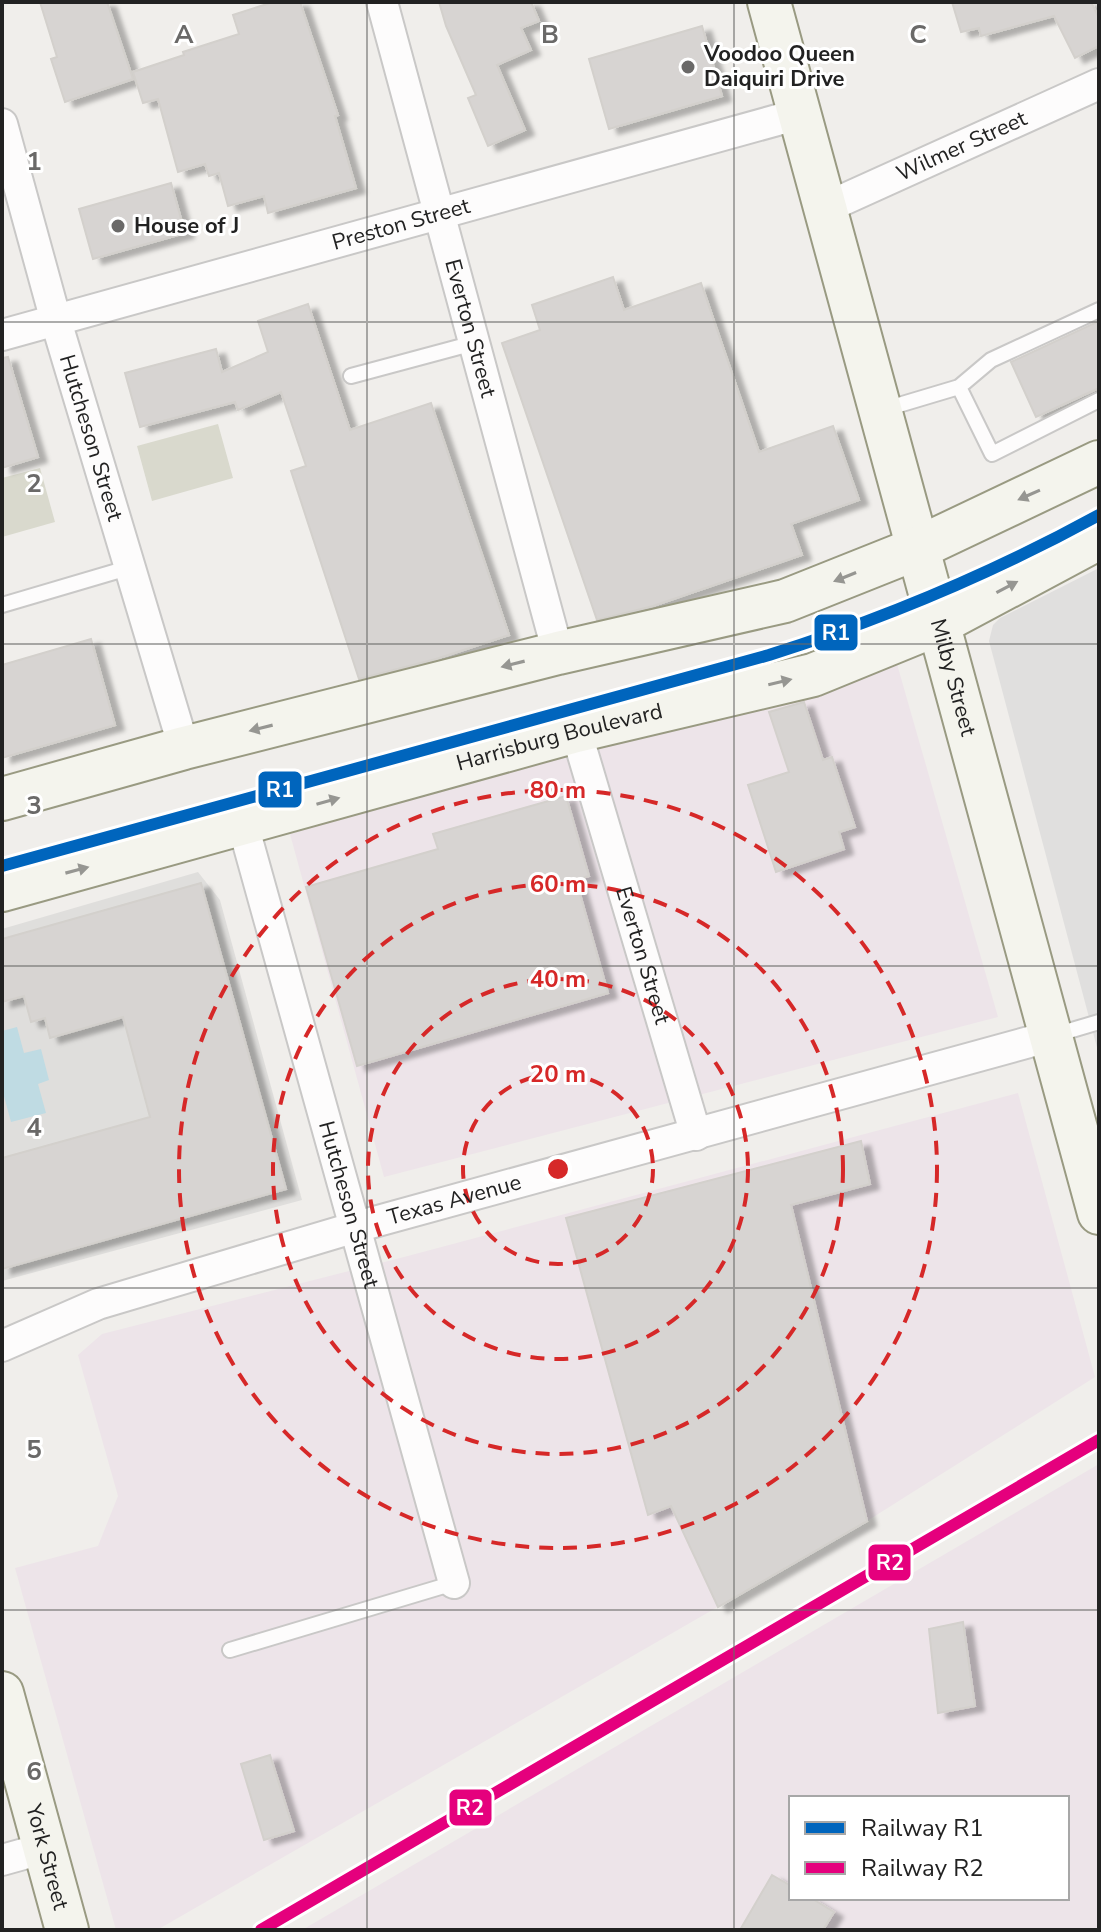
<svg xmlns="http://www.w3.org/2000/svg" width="1101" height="1932" viewBox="0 0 1101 1932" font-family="'Nunito Sans',sans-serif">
<defs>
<filter id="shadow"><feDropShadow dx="9" dy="5" stdDeviation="2" flood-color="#0004"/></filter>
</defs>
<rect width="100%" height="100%" fill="#f0eeeb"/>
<path fill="#dfdedc" d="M 198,872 L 220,900 L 302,1200 L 2,1281 L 2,929 Z"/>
<path fill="#ede4e9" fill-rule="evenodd" d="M 895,657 L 998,1017 L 384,1177 L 290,834 Z
M 1018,1093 L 1095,1377 L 867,1521 L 157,1930 L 116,1930 L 15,1568 L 98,1546 L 118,1496 L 78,1355 L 102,1334 L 404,1257 Z
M 1099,1464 L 1099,1930 L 302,1930 ZM 791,1798 L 1067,1798 L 1067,1898 L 791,1898 Z"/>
<path fill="#d9d9cd" d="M 218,424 L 233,478 L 152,501 L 137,446 Z
M 40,468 L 55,522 L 2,537 L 2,478 Z"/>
<path fill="#e0dfde" d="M 1099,568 L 1099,1055 L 989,641 L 993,625 L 1000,618 Z"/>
<path fill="#bfdbe3" d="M 17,1027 L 24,1053 L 41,1049 L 49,1080 L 38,1084 L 46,1113 L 11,1122 L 2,1089 L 2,1031 Z"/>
<path fill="#d7d4d2" stroke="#d3d0cc" stroke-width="2" filter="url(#shadow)" d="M 40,2 L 107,2 L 133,79 L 65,102 L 51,59 L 57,57 Z
M 273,2 L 300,2 L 338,115 L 335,116 L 356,188 L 268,213 L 264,196 L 228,206 L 219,173 L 209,176 L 205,164 L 178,172 L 158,99 L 143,103 L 133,72 L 184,55 L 183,52 L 239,34 L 233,15 Z
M 439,2 L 531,2 L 539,21 L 521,28 L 531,50 L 497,65 L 525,130 L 488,146 L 468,98 L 476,95 L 446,26 Z
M 952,2 L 1091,2 L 1099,18 L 1099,46 L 1075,58 L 1054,16 L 981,36 L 979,28 L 961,32 Z
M 702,26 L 722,96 L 609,129 L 589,59 Z
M 171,183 L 185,233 L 93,259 L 79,209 Z
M 613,277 L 624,310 L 701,283 L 759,452 L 833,426 L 859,500 L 791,524 L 802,555 L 653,606 L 597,620 L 502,343 L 540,330 L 532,305 Z
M 308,304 L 350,430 L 431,403 L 509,635 L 436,659 L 359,679 L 291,471 L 306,466 L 281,392 L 238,410 L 235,402 L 140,427 L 125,373 L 216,349 L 222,372 L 268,352 L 258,321 Z
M 1099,321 L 1099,388 L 1036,417 L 1011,362 Z
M 8,357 L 38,457 L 2,468 L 2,358 Z
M 91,639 L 115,725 L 2,758 L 2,665 Z
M 804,702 L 823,760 L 832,757 L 855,827 L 839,832 L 844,849 L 776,872 L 748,785 L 789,772 L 769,712 Z
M 566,796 L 589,876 L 576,880 L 608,993 L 357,1066 L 306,887 L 438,849 L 433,834 Z
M 201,883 L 286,1189 L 2,1269 L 2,1158 L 150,1117 L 123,1017 L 50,1038 L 45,1018 L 31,1022 L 24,996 L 2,1002 L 2,939 Z
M 861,1141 L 870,1184 L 791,1205 L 867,1521 L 718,1607 L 671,1506 L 648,1515 L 566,1218 Z
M 963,1622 L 975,1706 L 938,1713 L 929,1629 Z
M 270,1755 L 294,1831 L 264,1840 L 241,1764 Z
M 772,1875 L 791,1886 L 791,1898 L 811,1898 L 834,1912 L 823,1930 L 740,1930 Z"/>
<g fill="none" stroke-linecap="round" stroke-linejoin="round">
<g stroke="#c9c8c7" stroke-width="18">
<path id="lane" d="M 351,376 L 474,343
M 959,387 L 991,360 L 1099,310
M 882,410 L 959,387 L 992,454 L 1099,400
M 2,605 L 131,567
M 1055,1035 L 1099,1022
M 230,1650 L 454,1583"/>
</g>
<g stroke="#c9c8c7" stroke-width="34">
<g id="street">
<path id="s1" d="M 382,2 L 558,653"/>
<path id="s2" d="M 2,124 L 56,321 L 184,748"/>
<path id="s3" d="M 825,208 L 1099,84"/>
<path id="s4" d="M 2,335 L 799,114"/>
<path id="s5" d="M 576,731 L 696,1135"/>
<path id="s6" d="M 243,825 L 454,1583"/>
<path id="s7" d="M 2,1346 L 98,1304 L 356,1227 L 1051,1036"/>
<path d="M 2,1860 L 45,1848"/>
</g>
</g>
<g stroke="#999a82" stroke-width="46">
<g id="secondary">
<path id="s8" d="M 769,2 L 1099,1213"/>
<path d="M 2,799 L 184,748 L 558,653 L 785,601 L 918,548 L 1099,462"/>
<path id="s9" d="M 2,890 L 576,731 L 813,675 L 938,624 L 1099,538"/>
<path id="s10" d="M 2,1693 L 67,1930"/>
</g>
</g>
<use href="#lane" stroke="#fdfcfc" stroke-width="14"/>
<use href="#street" stroke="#fdfcfc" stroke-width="30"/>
<use href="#secondary" stroke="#f4f4ed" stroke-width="42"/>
<path stroke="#ccc" stroke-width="6" stroke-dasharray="16 16" stroke-linecap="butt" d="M 261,1930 L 1099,1440"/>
<g stroke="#fff" stroke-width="18">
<path id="rail-1" d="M 2,866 L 769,655 C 884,619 993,573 1099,515"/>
</g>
<g stroke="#fff" stroke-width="18">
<path id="rail-2" d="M 261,1930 L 1099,1440"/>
</g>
<use href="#rail-1" stroke="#0065bd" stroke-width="12"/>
<use href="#rail-2" stroke="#e5007d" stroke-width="12"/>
</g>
<defs><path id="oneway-solid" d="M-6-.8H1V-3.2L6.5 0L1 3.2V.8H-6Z" transform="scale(2)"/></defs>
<g fill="#969692">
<use href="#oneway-solid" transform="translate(1029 495) rotate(156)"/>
<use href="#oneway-solid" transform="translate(845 577) rotate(158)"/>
<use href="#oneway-solid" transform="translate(1007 587) rotate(-28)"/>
<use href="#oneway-solid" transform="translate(513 664) rotate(166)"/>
<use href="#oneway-solid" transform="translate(780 682) rotate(-13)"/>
<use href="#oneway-solid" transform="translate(261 728) rotate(166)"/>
<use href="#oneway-solid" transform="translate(328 801) rotate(-16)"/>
<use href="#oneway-solid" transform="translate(77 870) rotate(-15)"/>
</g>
<path fill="none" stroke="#6a6968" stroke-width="2" stroke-opacity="0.55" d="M 367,2 L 367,1930M 734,2 L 734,1930M 2,322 L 1099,322M 2,644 L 1099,644M 2,966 L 1099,966M 2,1288 L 1099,1288M 2,1610 L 1099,1610"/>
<g fill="none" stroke="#d62828" stroke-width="4" stroke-dasharray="14 10">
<circle cx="558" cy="1169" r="95"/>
<circle cx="558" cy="1169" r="190"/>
<circle cx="558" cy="1169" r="285"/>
<circle cx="558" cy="1169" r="379"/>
</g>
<g fill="#6a6968" stroke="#fff" stroke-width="3">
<circle cx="688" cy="67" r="8"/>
<circle cx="118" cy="226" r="8"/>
</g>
<g text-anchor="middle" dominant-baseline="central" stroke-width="6" stroke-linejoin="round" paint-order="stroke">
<g font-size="22" font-weight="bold" fill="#222" stroke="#fff" text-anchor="start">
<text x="704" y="54">Voodoo Queen<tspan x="704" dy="25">Daiquiri Drive</tspan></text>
<text x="134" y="226">House of J</text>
</g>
<g font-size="22" fill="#222" stroke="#fff">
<text stroke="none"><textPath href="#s3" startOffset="150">Wilmer Street</textPath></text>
<text stroke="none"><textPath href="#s4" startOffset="414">Preston Street</textPath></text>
<text stroke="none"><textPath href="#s1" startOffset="338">Everton Street</textPath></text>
<text stroke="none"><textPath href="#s2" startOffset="326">Hutcheson Street</textPath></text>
<text stroke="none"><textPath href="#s8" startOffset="700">Milby Street</textPath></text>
<text stroke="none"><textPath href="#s9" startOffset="578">Harrisburg Boulevard</textPath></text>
<text stroke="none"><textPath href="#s5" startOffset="234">Everton Street</textPath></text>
<text stroke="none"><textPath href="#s7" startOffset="476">Texas Avenue</textPath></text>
<text stroke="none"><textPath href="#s6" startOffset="394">Hutcheson Street</textPath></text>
<text stroke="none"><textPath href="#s10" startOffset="170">York Street</textPath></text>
</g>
</g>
<g font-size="26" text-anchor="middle" font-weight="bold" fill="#6a6968" stroke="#fff" stroke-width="6" stroke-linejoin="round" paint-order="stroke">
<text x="184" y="43">A</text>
<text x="550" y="43">B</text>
<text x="918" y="43">C</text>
<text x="34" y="170">1</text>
<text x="34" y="492">2</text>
<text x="34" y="814">3</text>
<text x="34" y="1136">4</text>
<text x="34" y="1458">5</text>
<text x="34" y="1780">6</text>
</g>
<circle cx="558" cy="1169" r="12" fill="#d62828" stroke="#fff" stroke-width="4"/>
<g font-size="24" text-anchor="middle" font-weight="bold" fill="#d62828" stroke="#fff" stroke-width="6" stroke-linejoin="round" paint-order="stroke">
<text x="558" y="798">80 m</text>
<text x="558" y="892">60 m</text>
<text x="558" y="987">40 m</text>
<text x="558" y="1082">20 m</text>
</g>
<g stroke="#fff" stroke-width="3">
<rect x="813" y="613" width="46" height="39" rx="8" fill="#0065bd"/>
<rect x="257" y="770" width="46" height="39" rx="8" fill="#0065bd"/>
<rect x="867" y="1543" width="45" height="39" rx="8" fill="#e5007d"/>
<rect x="448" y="1788" width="45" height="39" rx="8" fill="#e5007d"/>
</g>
<g font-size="22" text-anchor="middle" font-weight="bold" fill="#fff">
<text x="836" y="640">R1</text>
<text x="280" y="797">R1</text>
<text x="890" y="1570">R2</text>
<text x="470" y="1815">R2</text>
</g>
<rect width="1101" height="1932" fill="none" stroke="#222222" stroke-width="8"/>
<rect x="789" y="1796" width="280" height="104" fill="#ffffff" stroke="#a7a7a7" stroke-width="2"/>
<rect x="805" y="1822" width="40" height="12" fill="#0065bd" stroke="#a7a7a7" stroke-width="2"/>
<text x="861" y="1836" font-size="24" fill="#222222">Railway R1</text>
<rect x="805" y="1862" width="40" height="12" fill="#e5007d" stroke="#a7a7a7" stroke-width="2"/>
<text x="861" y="1876" font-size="24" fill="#222222">Railway R2</text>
</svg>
